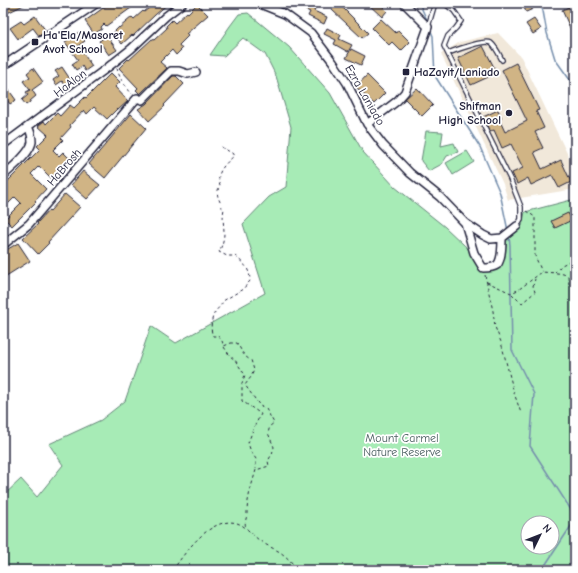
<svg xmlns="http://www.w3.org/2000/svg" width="578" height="573" viewBox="0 0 578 573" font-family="'Comic Neue',sans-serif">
<rect width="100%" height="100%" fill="#fff"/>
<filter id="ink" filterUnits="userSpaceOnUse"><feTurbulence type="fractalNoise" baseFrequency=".025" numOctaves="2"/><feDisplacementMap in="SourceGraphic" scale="8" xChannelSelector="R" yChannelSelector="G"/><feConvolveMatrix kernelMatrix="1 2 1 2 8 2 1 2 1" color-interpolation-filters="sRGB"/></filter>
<g filter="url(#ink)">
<path fill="#f1e8da" d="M 498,33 L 521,57 L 575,170 L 575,189 L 508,200 L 503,184 L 441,54 L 460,42 Z"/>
<path fill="#a7ebb6" stroke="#648678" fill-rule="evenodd" d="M 248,13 L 289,47 L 330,93 L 363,152 L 395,187 L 445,227 L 481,261 L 486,267 L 495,264 L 506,241 L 522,226 L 525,212 L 575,199 L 575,570 L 3,570 L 3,496 L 21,479 L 37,497 L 63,465 L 49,444 L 101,420 L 125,401 L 151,326 L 176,343 L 265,293 L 243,224 L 269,197 L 286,187 L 291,127 L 276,76 L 265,54 L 243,38 L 224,56 L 210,55 L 230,26 L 239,14 ZM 528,523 L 552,523 L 552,547 L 528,547 Z
M 426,131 L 443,132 L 441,146 L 454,143 L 458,152 L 447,156 L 442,164 L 429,171 L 421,161 Z
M 467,151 L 474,162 L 453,175 L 446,163 Z"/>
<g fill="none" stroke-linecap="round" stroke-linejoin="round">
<path stroke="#758eac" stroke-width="1.5" d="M 419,3 L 428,22
M 540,3 L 543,11 L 547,33 L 555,59 L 575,87
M 430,29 L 433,36 L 435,76 L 480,147 L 500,193 L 508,231
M 509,237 L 510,245 L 512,350 L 534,394 L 530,446 L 575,516
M 542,570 L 575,520"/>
</g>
<path fill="#d0b485" stroke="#22223b" d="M 3,3 L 28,3 L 3,15 Z
M 110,3 L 138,3 L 106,26 L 104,24 L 101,27 L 102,29 L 94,34 L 85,21 Z
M 155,3 L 169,3 L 155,15 L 133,36 L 132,35 L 122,44 L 113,33 L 119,27 L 119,28 L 132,17 L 134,19 L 143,11 L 144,12 Z
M 291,3 L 308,3 L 316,6 L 314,11 L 327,17 L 324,24 L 308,16 L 310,12 Z
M 338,3 L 368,33 L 362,38 L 332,10 Z
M 367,3 L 379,3 L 387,11 L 382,17 Z
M 522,3 L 530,3 L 533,9 L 526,12 Z
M 197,4 L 208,15 L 186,34 L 188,36 L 179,45 L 182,49 L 176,55 L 172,50 L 160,62 L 167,68 L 140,94 L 136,90 L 138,88 L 119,68 L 128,59 L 129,60 L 152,39 L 154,40 L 167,28 L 166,26 L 172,20 L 175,23 L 187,12 L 188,13 Z
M 575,4 L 575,25 L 570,28 L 562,10 Z
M 35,16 L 46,31 L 39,36 L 33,28 L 18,39 L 10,28 L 21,21 L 24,24 Z
M 381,19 L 396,33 L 398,30 L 410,42 L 401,51 L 392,42 L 389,45 L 372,28 Z
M 534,19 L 541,29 L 533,34 L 526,24 Z
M 327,28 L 341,35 L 339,39 L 352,45 L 348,52 L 334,44 L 336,40 L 324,34 Z
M 79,32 L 85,41 L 78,46 L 92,66 L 85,71 L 82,66 L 76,70 L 72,64 L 78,60 L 65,42 Z
M 107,36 L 117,50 L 109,55 L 99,41 Z
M 483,46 L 497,73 L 471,85 L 458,58 Z
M 351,49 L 365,56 L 361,65 L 346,58 Z
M 516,63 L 539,110 L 536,111 L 544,128 L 535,132 L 543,148 L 534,152 L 542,169 L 561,160 L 571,182 L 559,188 L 552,175 L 531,185 L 528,178 L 517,184 L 512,173 L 523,168 L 511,144 L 502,148 L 494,130 L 490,132 L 483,117 L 498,110 L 502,118 L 499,119 L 505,132 L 527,121 L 502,70 Z
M 62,67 L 72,82 L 66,86 L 62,81 L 56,85 L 53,80 L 59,76 L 55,71 Z
M 33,68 L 43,82 L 32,90 L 36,96 L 30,101 L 30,102 L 26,105 L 22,100 L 28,95 L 26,92 L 30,90 L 23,81 L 30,77 L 27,73 Z
M 111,73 L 120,82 L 115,87 L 128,101 L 118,110 L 117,109 L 107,119 L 94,107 L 87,114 L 84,110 L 70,125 L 71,127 L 61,138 L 63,140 L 53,150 L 59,156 L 63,152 L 72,161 L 60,173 L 61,174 L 54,181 L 39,166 L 31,174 L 46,189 L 35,201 L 36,202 L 12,226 L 5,219 L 21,203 L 15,197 L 6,206 L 3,204 L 3,190 L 7,186 L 5,184 L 40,149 L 37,146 L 48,135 L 38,126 L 44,121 L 46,124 L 57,113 L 60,116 L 70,105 L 74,108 L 85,97 L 86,98 Z
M 367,75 L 385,93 L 374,104 L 356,87 Z
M 173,76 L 176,76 L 184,84 L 164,105 L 165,106 L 149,121 L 138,109 L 146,104 Z
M 3,82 L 16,100 L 10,104 L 7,100 L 3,102 Z
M 417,88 L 433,105 L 422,116 L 405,99 Z
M 131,114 L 146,128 L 105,178 L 89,164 Z
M 83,171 L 100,185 L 87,199 L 71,185 Z
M 65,194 L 80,207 L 48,242 L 49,243 L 38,254 L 23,238 L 38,224 L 37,223 L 49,210 L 50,211 Z
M 568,213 L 572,220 L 555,228 L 551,221 Z
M 18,243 L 30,261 L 3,278 L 3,252 Z"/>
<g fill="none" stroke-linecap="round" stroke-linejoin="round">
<g stroke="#22223b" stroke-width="6">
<path id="lane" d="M 444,3 L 454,11 L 461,21 L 456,28 L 448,36 L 444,46 L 510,179 L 521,207 L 521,219 L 517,226
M 428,27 L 435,3
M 448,53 C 456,50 485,39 491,43 C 496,47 499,54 502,60"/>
</g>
<g stroke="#22223b" stroke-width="10">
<path id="street" d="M 258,3 L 285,14 L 311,33 L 333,62 L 347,83 L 367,124 L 383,145 L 410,173 L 440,197 L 465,223 L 483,235 L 491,239 L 502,238 L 517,226
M 3,66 L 97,3
M 367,124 L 397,101 L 405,92 L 428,27 L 404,3
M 3,145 L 107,68 L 131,49 L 166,16 L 183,3
M 3,176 C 11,168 30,154 32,142 C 32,137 31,132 28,127
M 465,223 L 474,253 L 483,268 C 488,268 493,268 497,265 C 502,260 502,245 502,238
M 3,245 L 29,224 L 137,98 L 142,100 L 171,71 L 179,71 L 188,74 L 196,72"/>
</g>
<path stroke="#22223b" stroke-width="1" stroke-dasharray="3 3" stroke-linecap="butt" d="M 117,68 C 119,78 125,86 132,94
M 221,147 L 232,153 L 234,156 C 225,164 215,173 220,185 C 216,194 217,195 221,204 C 223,209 220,206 224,209 C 222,217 224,225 224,233 C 224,239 222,246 219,252 L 227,256 L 235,256 C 244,264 250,268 250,281 L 243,289 L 223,301 C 221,307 217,308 214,314 C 211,320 210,330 213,336 L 218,336 L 222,341 L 224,346 L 231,343 L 237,343 C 241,349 243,357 251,360 L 254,370 L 251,377 L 245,385 L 260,406 L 266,409 L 274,423 L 270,426 L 268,433 L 274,447 L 272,454 L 268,461 L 269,466 L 256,470 C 252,484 247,499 247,513 C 247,519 243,523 247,529
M 526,211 L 535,217 L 535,256 L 542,272
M 554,273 L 562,265 L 575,258
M 485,275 L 493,311 L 495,327 L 501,342 L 514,393 L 521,413
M 487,282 L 511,293 L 518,290 L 542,272 C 550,273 562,272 568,276 L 569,285 L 573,289 L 575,296
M 512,294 L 518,300 L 522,303 L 535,292 L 533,286 L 535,279
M 224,347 L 230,356 L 235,360 L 245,375 L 242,383 L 242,401 L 261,414 L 254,427 L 248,443 L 251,452 L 256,459 L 256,469
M 173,570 C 185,552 211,516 237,523 C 246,526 251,534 259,540 C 265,545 273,548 280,552 C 287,557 293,563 297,570"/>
<use href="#lane" stroke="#fff" stroke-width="3.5"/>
<use href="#street" stroke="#fff" stroke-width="7"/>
</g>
</g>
<g fill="#22223b" stroke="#fff" stroke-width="1.5">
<rect x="31" y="38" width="8" height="8" rx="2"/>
<rect x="402" y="68" width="8" height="8" rx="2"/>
<circle cx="509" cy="113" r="4"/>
</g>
<g text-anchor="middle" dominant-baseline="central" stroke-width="3.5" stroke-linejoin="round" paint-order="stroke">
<g font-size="12" font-weight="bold" fill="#22223b" stroke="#fff" text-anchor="start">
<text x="43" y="35">Ha'Ela/Masoret<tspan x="43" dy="14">Avot School</tspan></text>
<text x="414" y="72">HaZayit/Laniado</text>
<text x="501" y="106" text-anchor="end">Shifman<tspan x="501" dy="14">High School</tspan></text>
</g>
<g font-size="12" fill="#22223b" stroke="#fff">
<text transform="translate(70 83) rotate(-37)">HaAlon</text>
<text transform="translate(365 95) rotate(60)">Ezra Laniado</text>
<text transform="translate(64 167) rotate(-49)">HaBrosh</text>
</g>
<g font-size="12" fill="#4a5e60" stroke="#fff">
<text x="402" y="438">Mount Carmel<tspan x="402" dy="14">Nature Reserve</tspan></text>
</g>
</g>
<rect width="578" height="573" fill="none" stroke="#fff" stroke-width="16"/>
<rect x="8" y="8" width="562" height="557" fill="none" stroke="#22223b" stroke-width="1.5" filter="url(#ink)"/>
<g transform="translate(540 535) rotate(47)"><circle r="19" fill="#ffffff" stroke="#a7a7b1"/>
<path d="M0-3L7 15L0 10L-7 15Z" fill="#22223b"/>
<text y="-6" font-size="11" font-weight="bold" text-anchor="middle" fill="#22223b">N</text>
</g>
</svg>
